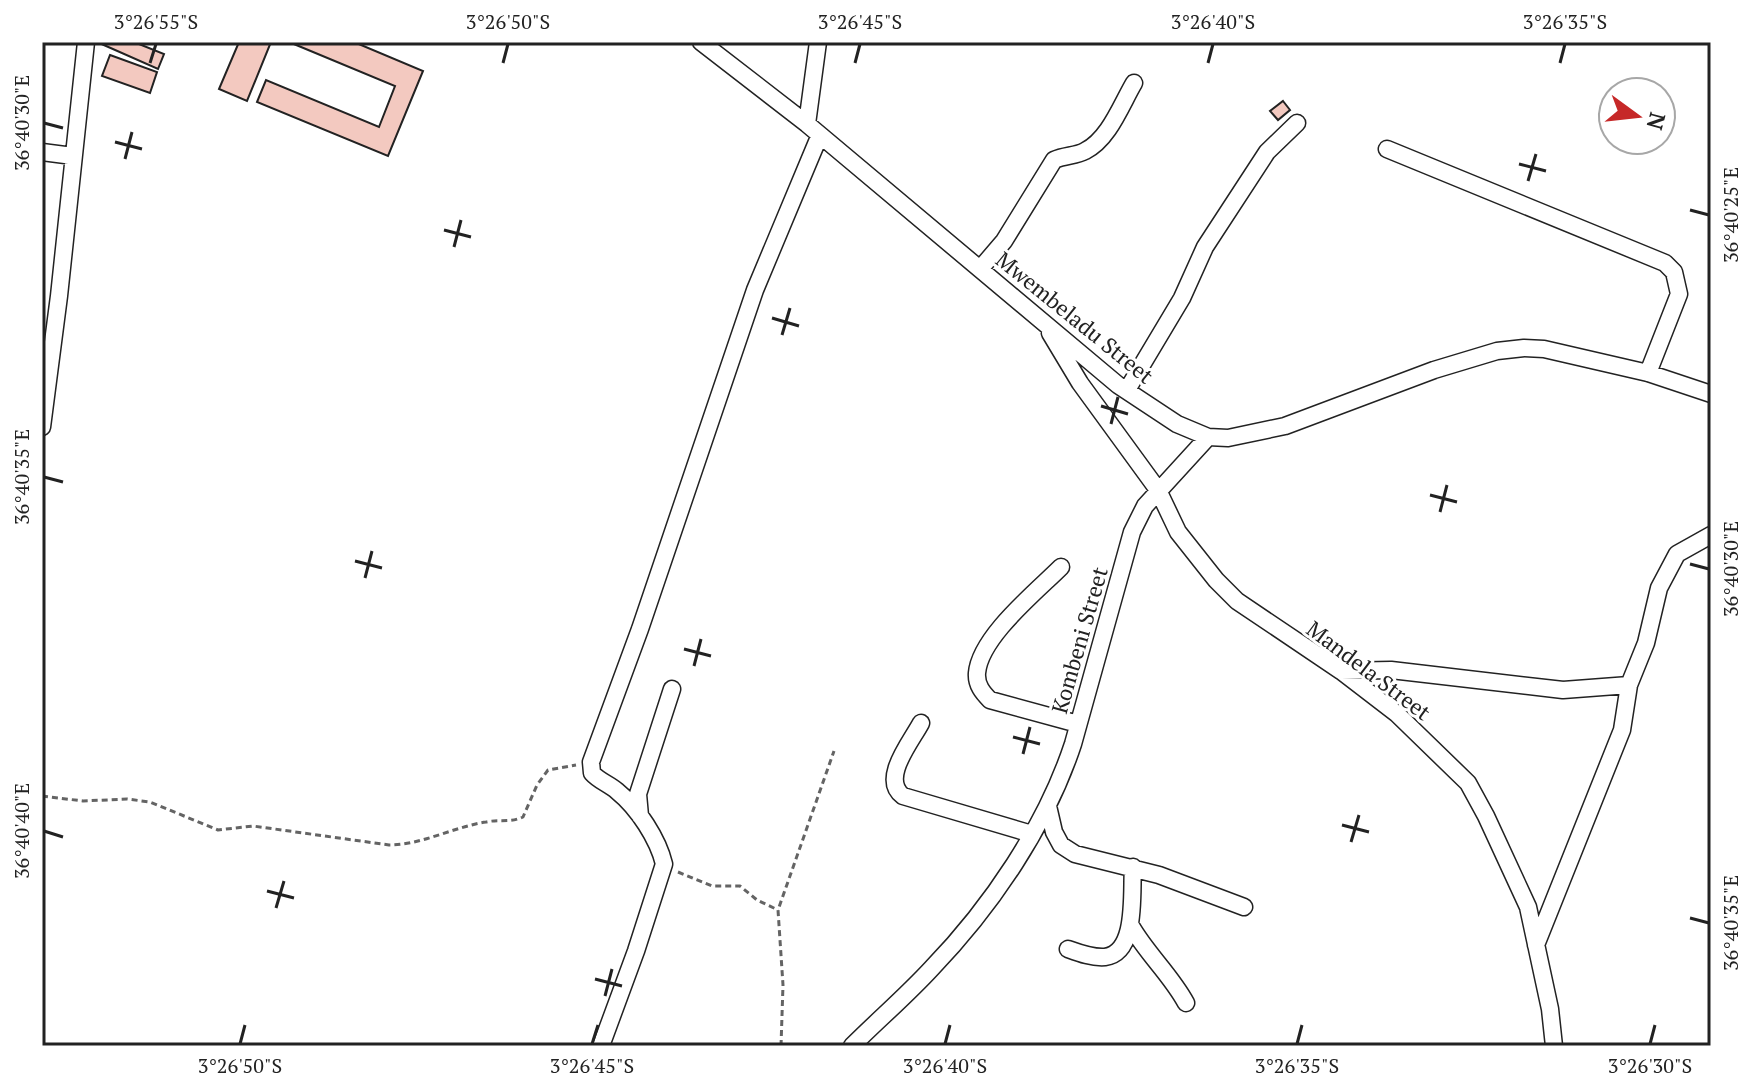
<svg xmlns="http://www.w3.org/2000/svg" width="1753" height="1088" viewBox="0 0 1753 1088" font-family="'PT Serif',serif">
<rect width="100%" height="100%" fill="#fff"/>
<path fill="#f3c9c0" stroke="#222" stroke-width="2" d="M 97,42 L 134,42 L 164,54 L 158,69 Z
M 239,42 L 271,42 L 247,101 L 219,89 Z
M 289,42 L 354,42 L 423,71 L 388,156 L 257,102 L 266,80 L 379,127 L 395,86 Z
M 110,55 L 157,72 L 150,93 L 102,76 Z
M 1283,101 L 1290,110 L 1278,120 L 1270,111 Z"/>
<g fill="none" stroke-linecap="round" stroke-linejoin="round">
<g stroke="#222" stroke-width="19">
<path id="minor" d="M 701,42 L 807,124 L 1118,385 L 1177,424 L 1208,437 L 1228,438 L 1285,426 L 1434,370 L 1497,351 L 1524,348 L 1544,349 L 1648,373 L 1711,394
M 807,124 L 818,42
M 1387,149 L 1665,263 L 1674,272 L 1679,294 L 1648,373
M 42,152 L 73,156
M 980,269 L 1004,241 L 1054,160 C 1065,155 1076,156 1085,151 C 1109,139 1121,105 1134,83
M 1050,333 L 1080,383 L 1158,490 L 1178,532 L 1216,580 L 1237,601 L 1341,671 L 1397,714 L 1468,783 L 1486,816 L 1528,907 L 1550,1009 L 1554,1046
M 1127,390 L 1182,298 L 1205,247 L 1267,152 L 1297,123
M 42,427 L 59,296 L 86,42
M 1061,567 C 1036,592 980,637 977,673 C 976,685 983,693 990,700 L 1078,724
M 1341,671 L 1391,670 L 1563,690 L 1629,685
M 921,723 C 911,742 880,779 903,796 L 1032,834
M 1048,806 L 1054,832 L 1061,845 L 1075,854 L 1159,875 L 1244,907
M 640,816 L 638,794 L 672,689
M 1131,926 C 1147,954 1171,975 1186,1003
M 1536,945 L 1622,730 L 1629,685 L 1646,643 L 1659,588 L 1677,554 L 1711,535
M 1068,949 C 1079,953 1092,958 1105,957 C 1138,953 1131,891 1133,867
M 601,1046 L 636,951 L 664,864 C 658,839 638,808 617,791 C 609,784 599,781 592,773 L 591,762 L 640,629 L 755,290 L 819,137
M 852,1046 C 878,1020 906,996 931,969 C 991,907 1046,826 1073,744 L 1132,532 L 1145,506 L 1208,437"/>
</g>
<path stroke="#646464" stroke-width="3" stroke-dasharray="6 4" stroke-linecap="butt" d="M 42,796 L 83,801 L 127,799 L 150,802 L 218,830 L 253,826 L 389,845 C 422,845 453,827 486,822 C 500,819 510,823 523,817 L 537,785 L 548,770 L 576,765
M 678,872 L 712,886 L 740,886 L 757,900 L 778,910
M 781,1046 L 783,985 L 778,910 L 834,751"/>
<use href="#minor" stroke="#fff" stroke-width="16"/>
</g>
<path fill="none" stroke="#222" stroke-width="3" d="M 150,63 L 156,44M 503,63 L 508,44M 855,63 L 860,44M 1208,63 L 1213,44M 1560,63 L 1565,44M 44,123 L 63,128M 115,142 L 142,149M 125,159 L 132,132M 1519,164 L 1546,171M 1528,181 L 1536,154M 1690,210 L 1709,215M 444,230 L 471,237M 454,247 L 461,220M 772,318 L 799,326M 782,335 L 790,308M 1101,406 L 1128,414M 1111,424 L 1118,397M 44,477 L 63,482M 1430,495 L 1457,502M 1440,512 L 1447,485M 355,561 L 382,568M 1690,564 L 1709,569M 365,578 L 372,551M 684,649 L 711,656M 694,666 L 701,639M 1013,737 L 1040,744M 1023,754 L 1030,727M 1342,825 L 1369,832M 44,831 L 63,837M 1351,842 L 1359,815M 267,891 L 294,898M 276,908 L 284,881M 1690,918 L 1709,923M 595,979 L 622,986M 605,996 L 612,969M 240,1044 L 245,1025M 592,1044 L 598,1025M 945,1044 L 950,1025M 1297,1044 L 1302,1025M 1650,1044 L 1655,1025"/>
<g text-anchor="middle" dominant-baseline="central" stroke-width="6" stroke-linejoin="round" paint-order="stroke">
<g font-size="22" fill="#222" stroke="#fff">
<text transform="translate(1075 317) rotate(39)">Mwembeladu Street</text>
<text transform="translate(1079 640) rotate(-74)">Kombeni Street</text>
<text transform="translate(1369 670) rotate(37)">Mandela Street</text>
</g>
</g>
<rect width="1753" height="1088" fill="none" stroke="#ffffff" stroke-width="88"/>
<g transform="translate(1637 116) rotate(105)"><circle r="38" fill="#ffffff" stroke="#a7a7a7" stroke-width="2"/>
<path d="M0-6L14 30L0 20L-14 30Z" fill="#c62828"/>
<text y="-12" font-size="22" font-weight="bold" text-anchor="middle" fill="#222222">N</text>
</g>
<rect x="44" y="44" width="1665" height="1000" fill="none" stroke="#222" stroke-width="3"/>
<g font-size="20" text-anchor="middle" fill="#222">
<text x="156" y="29">3°26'55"S</text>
<text x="508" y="29">3°26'50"S</text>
<text x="860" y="29">3°26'45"S</text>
<text x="1213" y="29">3°26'40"S</text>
<text x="1565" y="29">3°26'35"S</text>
<text transform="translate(22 123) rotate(-90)" y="7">36°40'30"E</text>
<text transform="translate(1731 215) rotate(-90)" y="7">36°40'25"E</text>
<text transform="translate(22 477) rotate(-90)" y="7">36°40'35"E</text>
<text transform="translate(1731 569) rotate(-90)" y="7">36°40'30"E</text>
<text transform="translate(22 831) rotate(-90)" y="7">36°40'40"E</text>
<text transform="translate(1731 923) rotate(-90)" y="7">36°40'35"E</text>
<text x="240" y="1073">3°26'50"S</text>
<text x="592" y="1073">3°26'45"S</text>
<text x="945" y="1073">3°26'40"S</text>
<text x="1297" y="1073">3°26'35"S</text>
<text x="1650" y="1073">3°26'30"S</text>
</g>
</svg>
